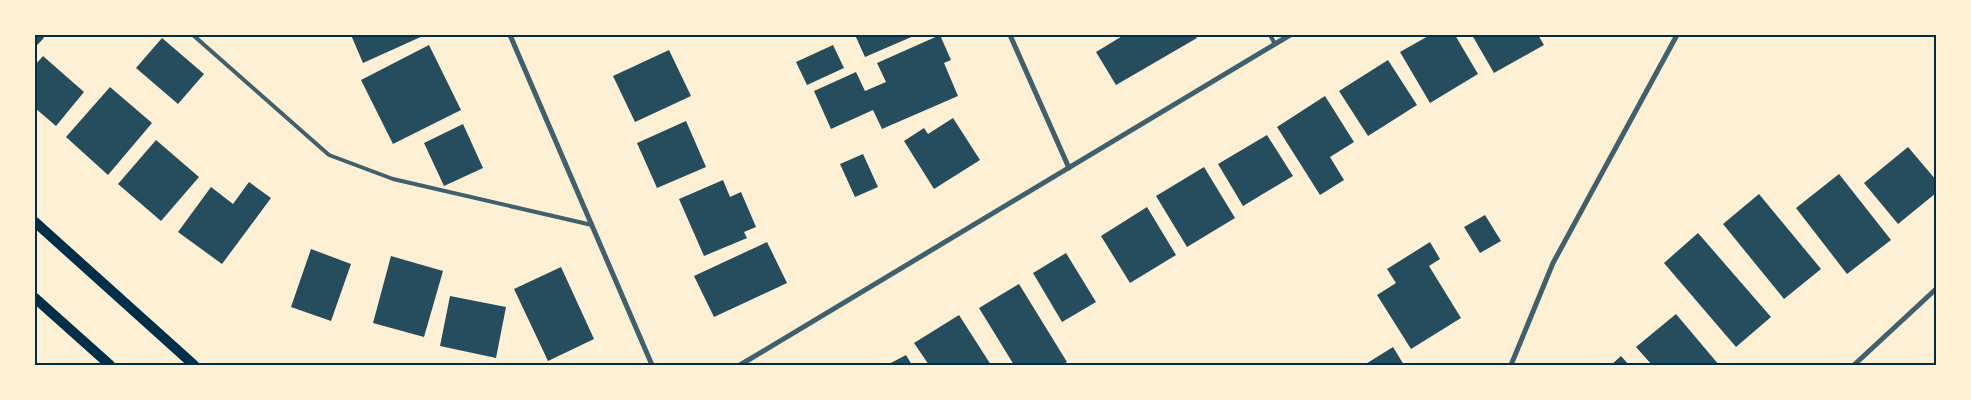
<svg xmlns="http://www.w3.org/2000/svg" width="1971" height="400" viewBox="0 0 1971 400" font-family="'Golos Text',sans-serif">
<rect width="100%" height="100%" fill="#fdf0d5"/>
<path fill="#264d5e" d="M 35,35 L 41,35 L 44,38 L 35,47 Z
M 351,35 L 425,35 L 363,63 Z
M 855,35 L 916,35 L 865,57 Z
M 940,35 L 951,60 L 944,63 L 958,96 L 882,129 L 873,110 L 831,129 L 814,91 L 856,72 L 865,91 L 886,82 L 877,63 Z
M 1124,35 L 1195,35 L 1197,38 L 1116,85 L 1096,52 Z
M 1430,35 L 1455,35 L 1478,74 L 1430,103 L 1400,52 Z
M 1472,35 L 1538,35 L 1544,45 L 1494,73 Z
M 162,38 L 204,74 L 178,104 L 136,68 Z
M 429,45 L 461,110 L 393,144 L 361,80 Z
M 833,45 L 844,68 L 807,85 L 796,62 Z
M 669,50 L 691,96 L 635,122 L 613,76 Z
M 43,56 L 84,92 L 56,126 L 35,108 L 35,65 Z
M 1388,60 L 1417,105 L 1368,136 L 1339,91 Z
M 110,87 L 152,123 L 108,175 L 66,137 Z
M 1325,96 L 1354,142 L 1330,157 L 1344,180 L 1320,195 L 1277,127 Z
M 953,118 L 980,160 L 934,189 L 904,141 L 924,128 L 928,134 Z
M 686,121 L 706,167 L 657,188 L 637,143 Z
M 463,124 L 483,168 L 444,186 L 424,143 Z
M 1267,135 L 1293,176 L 1243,206 L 1218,164 Z
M 156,140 L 199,177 L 161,221 L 118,184 Z
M 1908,147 L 1936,180 L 1936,193 L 1898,224 L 1864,183 Z
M 863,154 L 878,187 L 855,197 L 840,164 Z
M 1204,167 L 1235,218 L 1187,247 L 1156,196 Z
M 1839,174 L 1891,240 L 1847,274 L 1796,208 Z
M 723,180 L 730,197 L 741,192 L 756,227 L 744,232 L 747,238 L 704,256 L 679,199 Z
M 249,182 L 271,198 L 222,264 L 178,232 L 211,187 L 233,204 Z
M 1759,194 L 1821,269 L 1784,299 L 1723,224 Z
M 1147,207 L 1176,255 L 1130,283 L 1101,236 Z
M 1485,215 L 1501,241 L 1480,253 L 1464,227 Z
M 1698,233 L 1771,317 L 1736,347 L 1664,263 Z
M 767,242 L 787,283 L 714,317 L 694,276 Z
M 1430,242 L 1440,259 L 1429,266 L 1461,318 L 1411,349 L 1377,295 L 1396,283 L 1387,269 Z
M 311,249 L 351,264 L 331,321 L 291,307 Z
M 1066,253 L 1096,302 L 1062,322 L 1033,273 Z
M 391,256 L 443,271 L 424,337 L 373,323 Z
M 561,267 L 594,339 L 548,361 L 514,289 Z
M 1019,284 L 1067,362 L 1062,365 L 1014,365 L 979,308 Z
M 450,296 L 506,307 L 496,358 L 440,346 Z
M 1676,314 L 1719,365 L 1652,365 L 1636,347 Z
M 959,315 L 991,365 L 929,365 L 914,343 Z
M 1393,347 L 1404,365 L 1364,365 Z
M 906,355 L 912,365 L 887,365 Z
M 1621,356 L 1629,365 L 1611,365 Z"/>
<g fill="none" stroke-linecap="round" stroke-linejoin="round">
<path stroke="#3f606c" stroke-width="4" d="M 193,35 L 329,155 L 393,179 L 592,225
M 1270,35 L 1275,44"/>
<path stroke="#3f606c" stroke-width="5" d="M 510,35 L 652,365
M 1010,35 L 1069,168
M 740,365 L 1290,35
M 1511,365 L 1553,263 L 1677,35
M 1854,365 L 1936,289"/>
<path stroke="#003049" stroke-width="10" d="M 35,222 L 194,365
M 35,298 L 110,365"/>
</g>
<rect width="1971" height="400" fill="none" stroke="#fdf0d5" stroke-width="72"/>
<rect x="36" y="36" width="1899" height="328" fill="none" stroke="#003049" stroke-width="2"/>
</svg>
